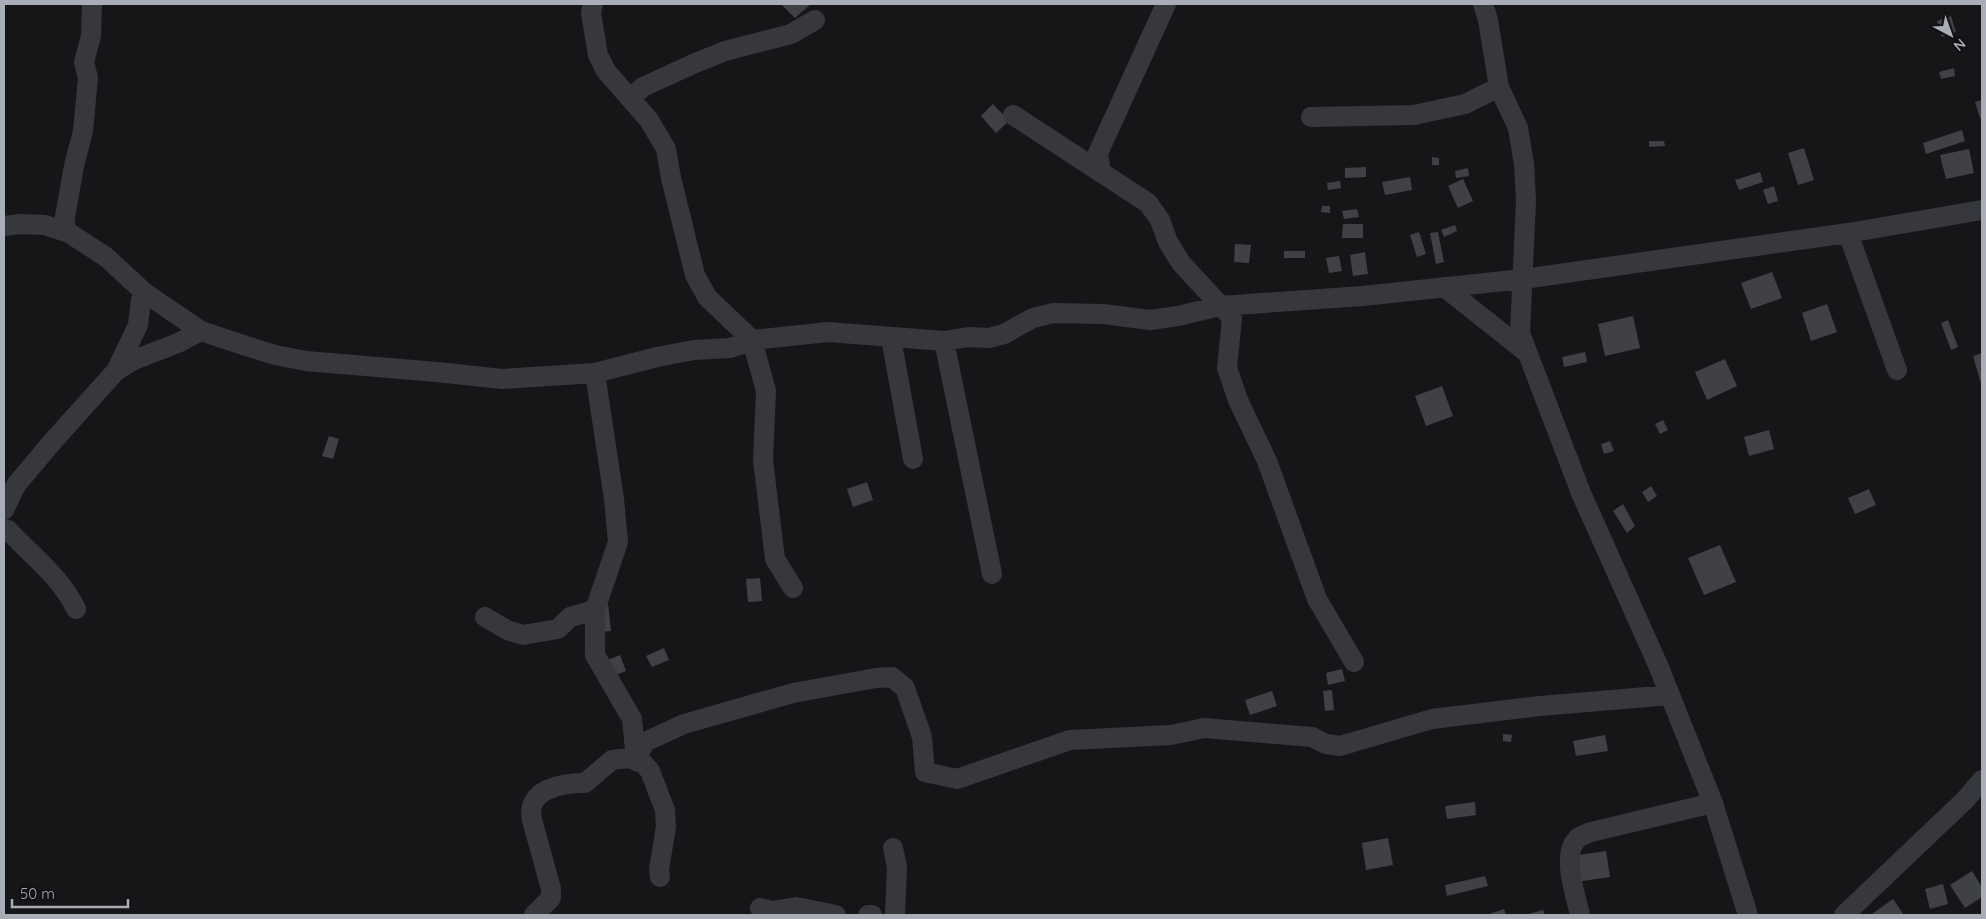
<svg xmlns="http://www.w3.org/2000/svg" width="1986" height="919" viewBox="0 0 1986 919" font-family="Quicksand,sans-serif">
<rect width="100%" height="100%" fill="#161618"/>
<path fill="#404145" d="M 781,4 L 811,4 L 795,18 Z
M 1951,16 L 1956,32 L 1942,37 L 1937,21 Z
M 1954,68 L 1955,76 L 1941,79 L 1939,72 Z
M 1982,100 L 1982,117 L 1980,118 L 1975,102 Z
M 993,104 L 1009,121 L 996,133 L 981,116 Z
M 1962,130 L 1965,141 L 1926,154 L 1923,143 Z
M 1649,141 L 1664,141 L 1665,146 L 1649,147 Z
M 1804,148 L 1814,180 L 1798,185 L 1788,153 Z
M 1969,149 L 1974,173 L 1946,179 L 1940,155 Z
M 1432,157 L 1439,158 L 1439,165 L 1432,165 Z
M 1366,167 L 1366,177 L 1345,178 L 1345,168 Z
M 1468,168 L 1469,176 L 1456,178 L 1455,171 Z
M 1760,172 L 1763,182 L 1739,190 L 1735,180 Z
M 1410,177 L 1412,190 L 1385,195 L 1382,182 Z
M 1463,179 L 1473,201 L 1458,208 L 1448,186 Z
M 1340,181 L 1341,188 L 1328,190 L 1327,183 Z
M 1774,186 L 1778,201 L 1768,204 L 1763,190 Z
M 1322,206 L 1330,206 L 1330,213 L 1321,212 Z
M 1357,209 L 1359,217 L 1344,219 L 1342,211 Z
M 1343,224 L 1363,224 L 1363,238 L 1342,238 Z
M 1455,225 L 1457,231 L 1444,237 L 1441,230 Z
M 1419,232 L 1426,254 L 1417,257 L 1410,235 Z
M 1438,232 L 1444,262 L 1436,264 L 1430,233 Z
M 1235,244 L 1251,245 L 1249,263 L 1234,262 Z
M 1284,251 L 1305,251 L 1305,258 L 1284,258 Z
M 1365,252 L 1368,274 L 1353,276 L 1350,255 Z
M 1339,256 L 1342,271 L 1329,273 L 1326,258 Z
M 1772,272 L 1782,298 L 1751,309 L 1741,283 Z
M 1827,304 L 1837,332 L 1811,341 L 1802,313 Z
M 1633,316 L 1640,348 L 1605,356 L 1598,324 Z
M 1948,320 L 1958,347 L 1951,350 L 1941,323 Z
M 1585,352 L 1587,362 L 1564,367 L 1562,357 Z
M 1982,353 L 1982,387 L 1973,356 Z
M 1725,359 L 1737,386 L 1707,400 L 1695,372 Z
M 1442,386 L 1453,416 L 1426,426 L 1415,396 Z
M 1663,420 L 1668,430 L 1660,434 L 1655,424 Z
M 1769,430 L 1774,449 L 1749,456 L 1744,437 Z
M 329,436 L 339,439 L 333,459 L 322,456 Z
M 1610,441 L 1614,451 L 1604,454 L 1601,444 Z
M 867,482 L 873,500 L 853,507 L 847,489 Z
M 1651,486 L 1657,496 L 1648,502 L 1642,492 Z
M 1869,489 L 1876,505 L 1855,514 L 1848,498 Z
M 1623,504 L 1635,526 L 1627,533 L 1613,511 Z
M 1720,545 L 1736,582 L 1704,595 L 1688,558 Z
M 760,578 L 762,601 L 748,602 L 746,579 Z
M 608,604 L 611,631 L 600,632 L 597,605 Z
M 664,648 L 669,660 L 652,667 L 646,656 Z
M 620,655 L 626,671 L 610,677 L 605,661 Z
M 1342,669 L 1345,681 L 1328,685 L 1326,673 Z
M 1332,690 L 1334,710 L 1325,711 L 1323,691 Z
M 1272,691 L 1277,706 L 1250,715 L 1245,700 Z
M 1503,734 L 1512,735 L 1511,742 L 1503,741 Z
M 1605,735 L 1608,751 L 1576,756 L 1573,741 Z
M 1475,802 L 1476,815 L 1447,819 L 1445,806 Z
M 1388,838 L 1393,865 L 1366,870 L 1362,843 Z
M 1606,851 L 1610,877 L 1576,882 L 1572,856 Z
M 1972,871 L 1982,887 L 1982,897 L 1965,908 L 1950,885 Z
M 1485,876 L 1488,886 L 1447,896 L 1445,885 Z
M 1943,884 L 1948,904 L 1930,909 L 1925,889 Z
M 1893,899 L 1904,915 L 1873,915 L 1872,914 Z
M 1504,909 L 1506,915 L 1486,915 Z
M 1543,910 L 1545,915 L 1525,915 Z"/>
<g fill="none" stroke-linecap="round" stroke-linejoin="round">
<path stroke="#37383d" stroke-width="20" d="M 593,4 L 591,13 L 598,55 L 606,71 L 649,120 L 666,149 L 671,178 L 695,275 L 707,297 L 752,340 L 766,391 L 763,460 L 775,559 L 793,588
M 1483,4 L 1488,20 L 1499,87 L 1518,128 L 1524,164 L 1526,200 L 1520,333 L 1581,493 L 1658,665 L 1713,803 L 1748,915
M 630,98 L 643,87 L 693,64 L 725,51 L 791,34 L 815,20
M 1013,115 L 1148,203 L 1160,220 L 1168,242 L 1181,263 L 1232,318 L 1227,368 L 1238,400 L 1267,461 L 1317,599 L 1354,662
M 1311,117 L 1414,115 L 1465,104 L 1499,87
M 1101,173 L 1098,153 L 1166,4
M 4,226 L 21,224 L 45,225 L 69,233 L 106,257 L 145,293 L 201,331 L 240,344 L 275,355 L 306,361 L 437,372 L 502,379 L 595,373 L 657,357 L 694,350 L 730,348 L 752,340 L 828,332 L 944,341 L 969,337 L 989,338 L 1004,334 L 1033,318 L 1053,313 L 1103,314 L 1150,320 L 1178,316 L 1220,306 L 1363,296 L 1523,279 L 1848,233 L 1982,210
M 69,233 L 65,226 L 65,217 L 74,166 L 83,131 L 88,78 L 84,62 L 91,36 L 92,4
M 1848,233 L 1897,370
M 1444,287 L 1526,352
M 891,338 L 913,459
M 944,341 L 992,574
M 116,371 L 138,325 L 141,300 L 145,293
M 595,373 L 614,499 L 618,542 L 595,610 L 595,655 L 632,719 L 636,760
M 4,510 L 16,485 L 53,441 L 116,371 L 134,360 L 178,343 L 201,331
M 4,530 L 8,530 C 32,556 61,577 76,609
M 485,617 L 507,630 L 523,635 L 558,629 L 570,617 L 595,610
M 636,760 L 645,742 L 684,724 L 793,693 L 876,678 L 892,677 L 905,688 L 922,737 L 925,772 L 957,779 L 1070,740 L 1171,735 L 1204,728 L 1312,737 L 1326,744 L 1340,746 L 1432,719 L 1540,706 L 1670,695
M 893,848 L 897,867 L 895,915
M 760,908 L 772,911 L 796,907 L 836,915
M 534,915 L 551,898 L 551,889 L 532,820 C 525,789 562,783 585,783 L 612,760 L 629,758 L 644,764 L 650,771 L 665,810 L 666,827 L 659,869 L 660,877
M 868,915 L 872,915
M 1580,915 C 1576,896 1561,855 1577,839 C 1580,836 1586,834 1591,832 L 1713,803
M 1844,915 L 1965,800 L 1982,780"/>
</g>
<rect width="1986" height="919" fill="none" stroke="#a8adb8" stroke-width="10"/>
<g transform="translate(1951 35) rotate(139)" stroke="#111113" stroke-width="4" paint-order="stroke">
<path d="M0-4L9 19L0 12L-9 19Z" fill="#a8adb8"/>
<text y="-8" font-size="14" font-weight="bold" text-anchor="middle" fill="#a8adb8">N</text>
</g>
<path d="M12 899v8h116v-8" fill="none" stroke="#a8adb8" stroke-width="2.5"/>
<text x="20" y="899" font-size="15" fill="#a8adb8" stroke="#111113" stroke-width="4" paint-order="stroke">50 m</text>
</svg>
